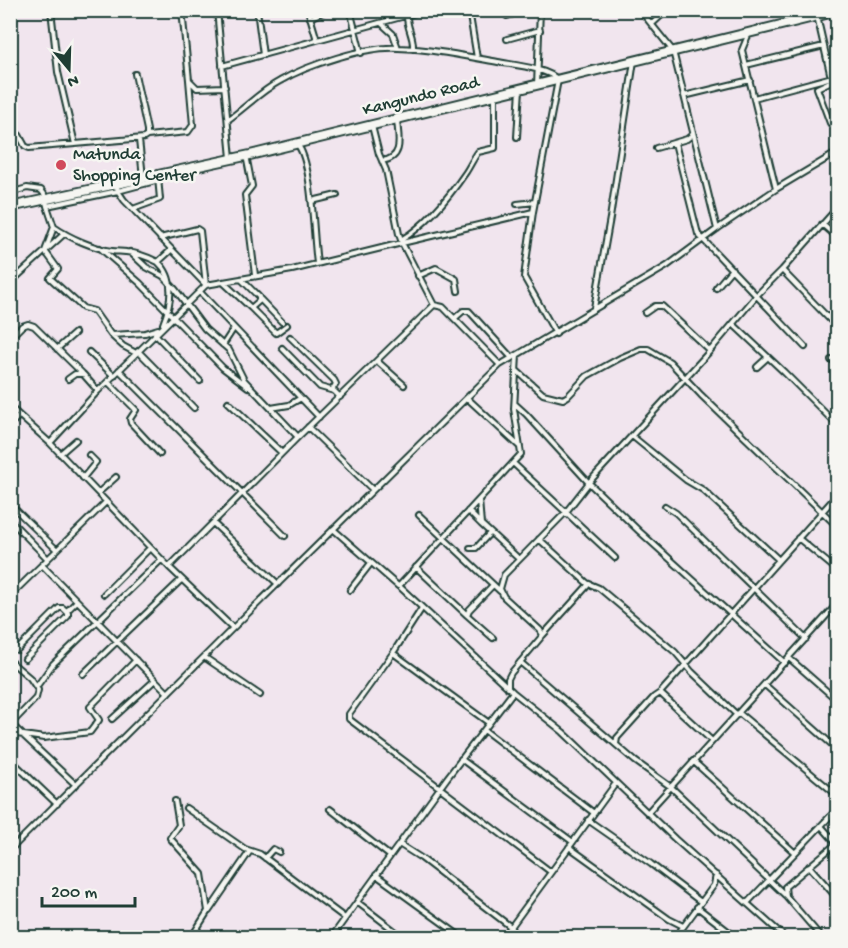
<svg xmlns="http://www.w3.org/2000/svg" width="848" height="948" viewBox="0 0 848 948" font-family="'Gochi Hand',sans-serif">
<rect width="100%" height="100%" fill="#f1e5ee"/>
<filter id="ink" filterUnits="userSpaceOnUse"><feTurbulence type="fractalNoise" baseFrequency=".0167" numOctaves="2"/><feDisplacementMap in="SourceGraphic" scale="12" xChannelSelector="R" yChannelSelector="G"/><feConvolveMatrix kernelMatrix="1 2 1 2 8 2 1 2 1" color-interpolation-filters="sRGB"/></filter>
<g filter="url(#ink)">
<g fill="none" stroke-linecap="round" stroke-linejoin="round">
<g stroke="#1f3d34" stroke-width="8">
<path id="street" d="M 51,10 L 58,72 L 75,144
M 182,10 L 189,80 L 197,88 L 225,87
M 217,10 L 231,158
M 257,10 L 263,55
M 308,10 L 317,40
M 350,10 L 361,53
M 469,10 L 477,58
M 640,10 L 673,51 L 717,229
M 576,12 L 577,10
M 407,16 C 407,30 414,35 413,49
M 507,16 L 529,10
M 817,16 L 830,73 L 838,84
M 310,18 L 327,10
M 381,23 L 393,34 L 398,48
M 652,24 L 667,10
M 749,33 L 742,50 L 776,189
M 507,39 L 540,30
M 827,59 L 838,57
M 746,65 L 824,46
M 222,66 L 427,10
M 537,85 L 540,10
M 684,96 L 750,80
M 754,98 L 832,77
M 229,119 C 246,107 261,91 280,81 C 307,65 366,46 398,48 C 431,49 465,56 498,62 C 513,65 548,68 558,80 L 533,212 L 402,243 L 399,234 L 386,170 L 379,154 L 372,126
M 830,123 L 817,88 L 834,80
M 10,133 L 19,135 L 25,146 L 29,148 L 144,138 L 147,136 L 147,130 L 135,74
M 147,136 L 188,132 L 193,125 L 189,80
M 517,137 L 520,89
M 139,140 L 143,177
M 675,143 L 698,234 L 805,347
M 297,144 C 313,162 313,237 317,263
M 656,148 L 687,139 L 693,134
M 246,155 L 252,186 L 245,195 L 255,275
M 382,161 C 405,158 398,136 397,120
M 159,180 L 118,191 L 124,200 L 206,285
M 116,184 L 118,191 L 47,206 L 54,227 L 45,251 L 58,269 L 50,278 L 83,308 L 94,311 L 111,335 L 123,346 L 136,353
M 10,193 L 27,188 L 41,190 L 44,194 L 47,206
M 312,201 L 337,195
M 517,204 L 535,202
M 133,209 L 160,199 L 158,178
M 533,212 L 524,277 L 556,334
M 822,224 L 838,238
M 54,227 C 70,238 93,248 112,251 C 117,252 122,251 126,252 C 138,253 148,257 158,262 L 171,250
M 160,238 L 197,229 L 200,231 L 206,285
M 401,240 C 426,225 449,197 466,172 C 470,166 473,159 478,152 L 495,148 L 495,96
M 100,248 L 140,283 L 223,368 L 248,387
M 130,252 L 146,267 L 163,276 L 175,289 L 205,329 L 229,350 L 244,380 L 298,437
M 158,262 C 176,278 171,304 163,324
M 782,270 L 838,328
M 418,276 L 436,268 L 456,279 L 458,291
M 241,279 L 259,297 L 259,301 L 251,308 L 276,333 L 287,325
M 223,282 L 251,308
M 10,283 L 64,234
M 716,288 L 732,269
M 200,292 L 319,417
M 260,299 L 282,322
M 594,308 L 610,218 L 634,61
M 645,313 L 655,306 L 662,306 L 710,351
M 455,318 L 463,311 L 469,311 L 511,357
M 733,324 L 784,372 L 838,426
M 15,333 L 22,326 L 28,324 L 34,326 L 82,373
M 155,334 L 200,381
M 112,335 L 145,333 L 158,329
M 290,337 L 334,380 L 336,384 L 332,390
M 223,345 L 234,328
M 282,348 L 320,387 L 334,391 L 340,397
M 57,349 L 75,333
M 138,351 L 194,408
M 89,352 L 114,376
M 517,355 L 514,409 L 521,454 L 399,586 L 513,692 L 563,732 L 675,839 L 786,938
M 831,360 L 838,359
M 377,361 L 404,385
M 757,367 L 768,357
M 119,370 L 285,536
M 516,370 L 543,394 L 563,399 L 568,396 L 587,376 L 620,358 L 641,349 L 648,349 L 670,362 L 701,395 L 838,527
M 68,379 L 75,374 L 83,374 L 98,391 L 206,285 L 292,270 L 402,243 L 434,305
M 108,382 L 136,410 L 130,419 L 131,423 L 160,454
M 467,398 L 519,446
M 228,402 L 282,453
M 515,404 L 526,414 L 589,483 L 639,531 L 785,663
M 10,407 L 50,443 L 169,567 L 233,628
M 271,408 L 289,405 L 301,398
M 10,425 L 19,416
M 308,427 L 373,490
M 632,436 L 686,480 L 703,490 L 779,560
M 50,443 L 98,391
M 60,454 L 76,440
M 513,463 L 615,558
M 83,478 L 96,462 L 89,455
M 98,493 L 116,477
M 479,500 L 481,524 L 519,559
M 10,504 L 57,550
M 665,506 L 676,513 L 806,639
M 468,511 L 481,524
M 419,515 L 500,591
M 10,520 L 48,559
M 213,523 L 278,584
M 333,529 L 398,586
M 798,538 L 838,571
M 539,539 L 587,583 L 599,588 L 675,652 L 692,672 L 737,715
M 470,548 L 476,548 L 490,533
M 42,565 L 168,693
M 169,567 L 298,437 L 434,305 L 443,307 L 500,365
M 416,567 L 467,615
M 493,585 L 469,610 L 467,615 L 493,638
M 350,590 L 371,563
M 104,594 L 150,548
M 10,596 L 106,502
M 422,608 L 393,653 L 489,723
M 833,608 L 838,612
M 67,611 L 77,601
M 10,626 L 12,625
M 543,635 L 589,584
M 17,650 L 59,608 L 63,608 L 68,613 L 68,616 L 25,659
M 393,653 L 349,714 L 349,719 L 551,872
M 204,657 L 260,695
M 789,658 L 838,701
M 10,661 L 30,678 L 38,690 L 36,698 L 11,724
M 520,662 L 635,761 L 671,787 L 785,895
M 83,674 L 181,580
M 765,685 L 838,750
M 37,686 L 53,664 L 161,560
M 508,688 L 508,679 L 511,673 L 543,635 L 540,630 L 504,597 L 500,589 L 504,575 L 566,512 L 591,480 L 709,352 L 757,295 L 782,270 L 838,207
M 660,693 L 712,741
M 739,713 L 838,796
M 112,719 L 155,680
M 10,723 L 76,785
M 484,730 L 594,813
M 10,733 L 44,738 L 90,732 L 99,720 L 90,707 L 136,660
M 616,744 L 617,738 L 654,697 L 660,693 L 838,494
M 10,759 L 57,804
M 461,759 L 573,842
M 693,761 L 794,852
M 175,801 L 179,825 L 170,838 L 202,874 L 208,911 L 191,938
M 186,808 L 245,849 L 260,854 L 345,918
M 330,809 L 390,856
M 648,812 L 838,603
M 588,820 L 651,864 L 701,902
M 822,827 L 837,844
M 399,844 L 421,858 L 511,927
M 569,847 L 669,919 L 683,926
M 10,850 L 233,628 L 500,365 L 667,266 L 717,229 L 776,189 L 838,152
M 265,858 L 273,849 L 279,852
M 809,866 L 838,899
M 376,875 L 463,938
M 357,902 L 404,938
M 747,903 L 838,808
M 697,907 L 737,938
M 209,911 L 250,851
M 509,929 L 517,938
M 331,938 L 447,778 L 513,692
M 503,938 L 616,783
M 675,938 L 714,885 L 716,875
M 822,938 L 786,896 L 785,887 L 838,842"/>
</g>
<g stroke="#1f3d34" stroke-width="12">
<path id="highway" d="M 10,207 L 250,155 L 838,11"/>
</g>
<use href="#street" stroke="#f6f6f2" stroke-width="4"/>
<use href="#highway" stroke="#f6f6f2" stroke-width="8"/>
</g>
</g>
<circle fill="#d1495b" stroke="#f6f6f2" stroke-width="2" cx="61" cy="165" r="6"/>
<g text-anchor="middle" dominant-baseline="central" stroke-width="5" stroke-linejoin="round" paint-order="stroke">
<g font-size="18" fill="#1f3d34" stroke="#f6f6f2">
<text transform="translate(421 97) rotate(-14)">Kangundo Road</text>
</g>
<g font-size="18" fill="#1f3d34" stroke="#f6f6f2" text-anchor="start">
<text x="73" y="155">Matunda<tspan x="73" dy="21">Shopping Center</tspan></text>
</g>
</g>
<rect width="848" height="948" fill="none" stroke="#f6f6f2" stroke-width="36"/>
<rect x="18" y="18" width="812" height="912" fill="none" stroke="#1f3d34" stroke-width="2" filter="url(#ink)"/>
<g transform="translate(69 69) rotate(161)" stroke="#f6f6f2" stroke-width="4.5" paint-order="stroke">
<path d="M0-4.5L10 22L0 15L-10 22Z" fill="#1f3d34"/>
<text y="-9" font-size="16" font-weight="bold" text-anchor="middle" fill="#1f3d34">N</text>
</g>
<path d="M42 897v9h93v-9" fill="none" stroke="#1f3d34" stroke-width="3"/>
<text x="51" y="897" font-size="18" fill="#1f3d34" stroke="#f6f6f2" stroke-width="4.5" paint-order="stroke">200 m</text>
</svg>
